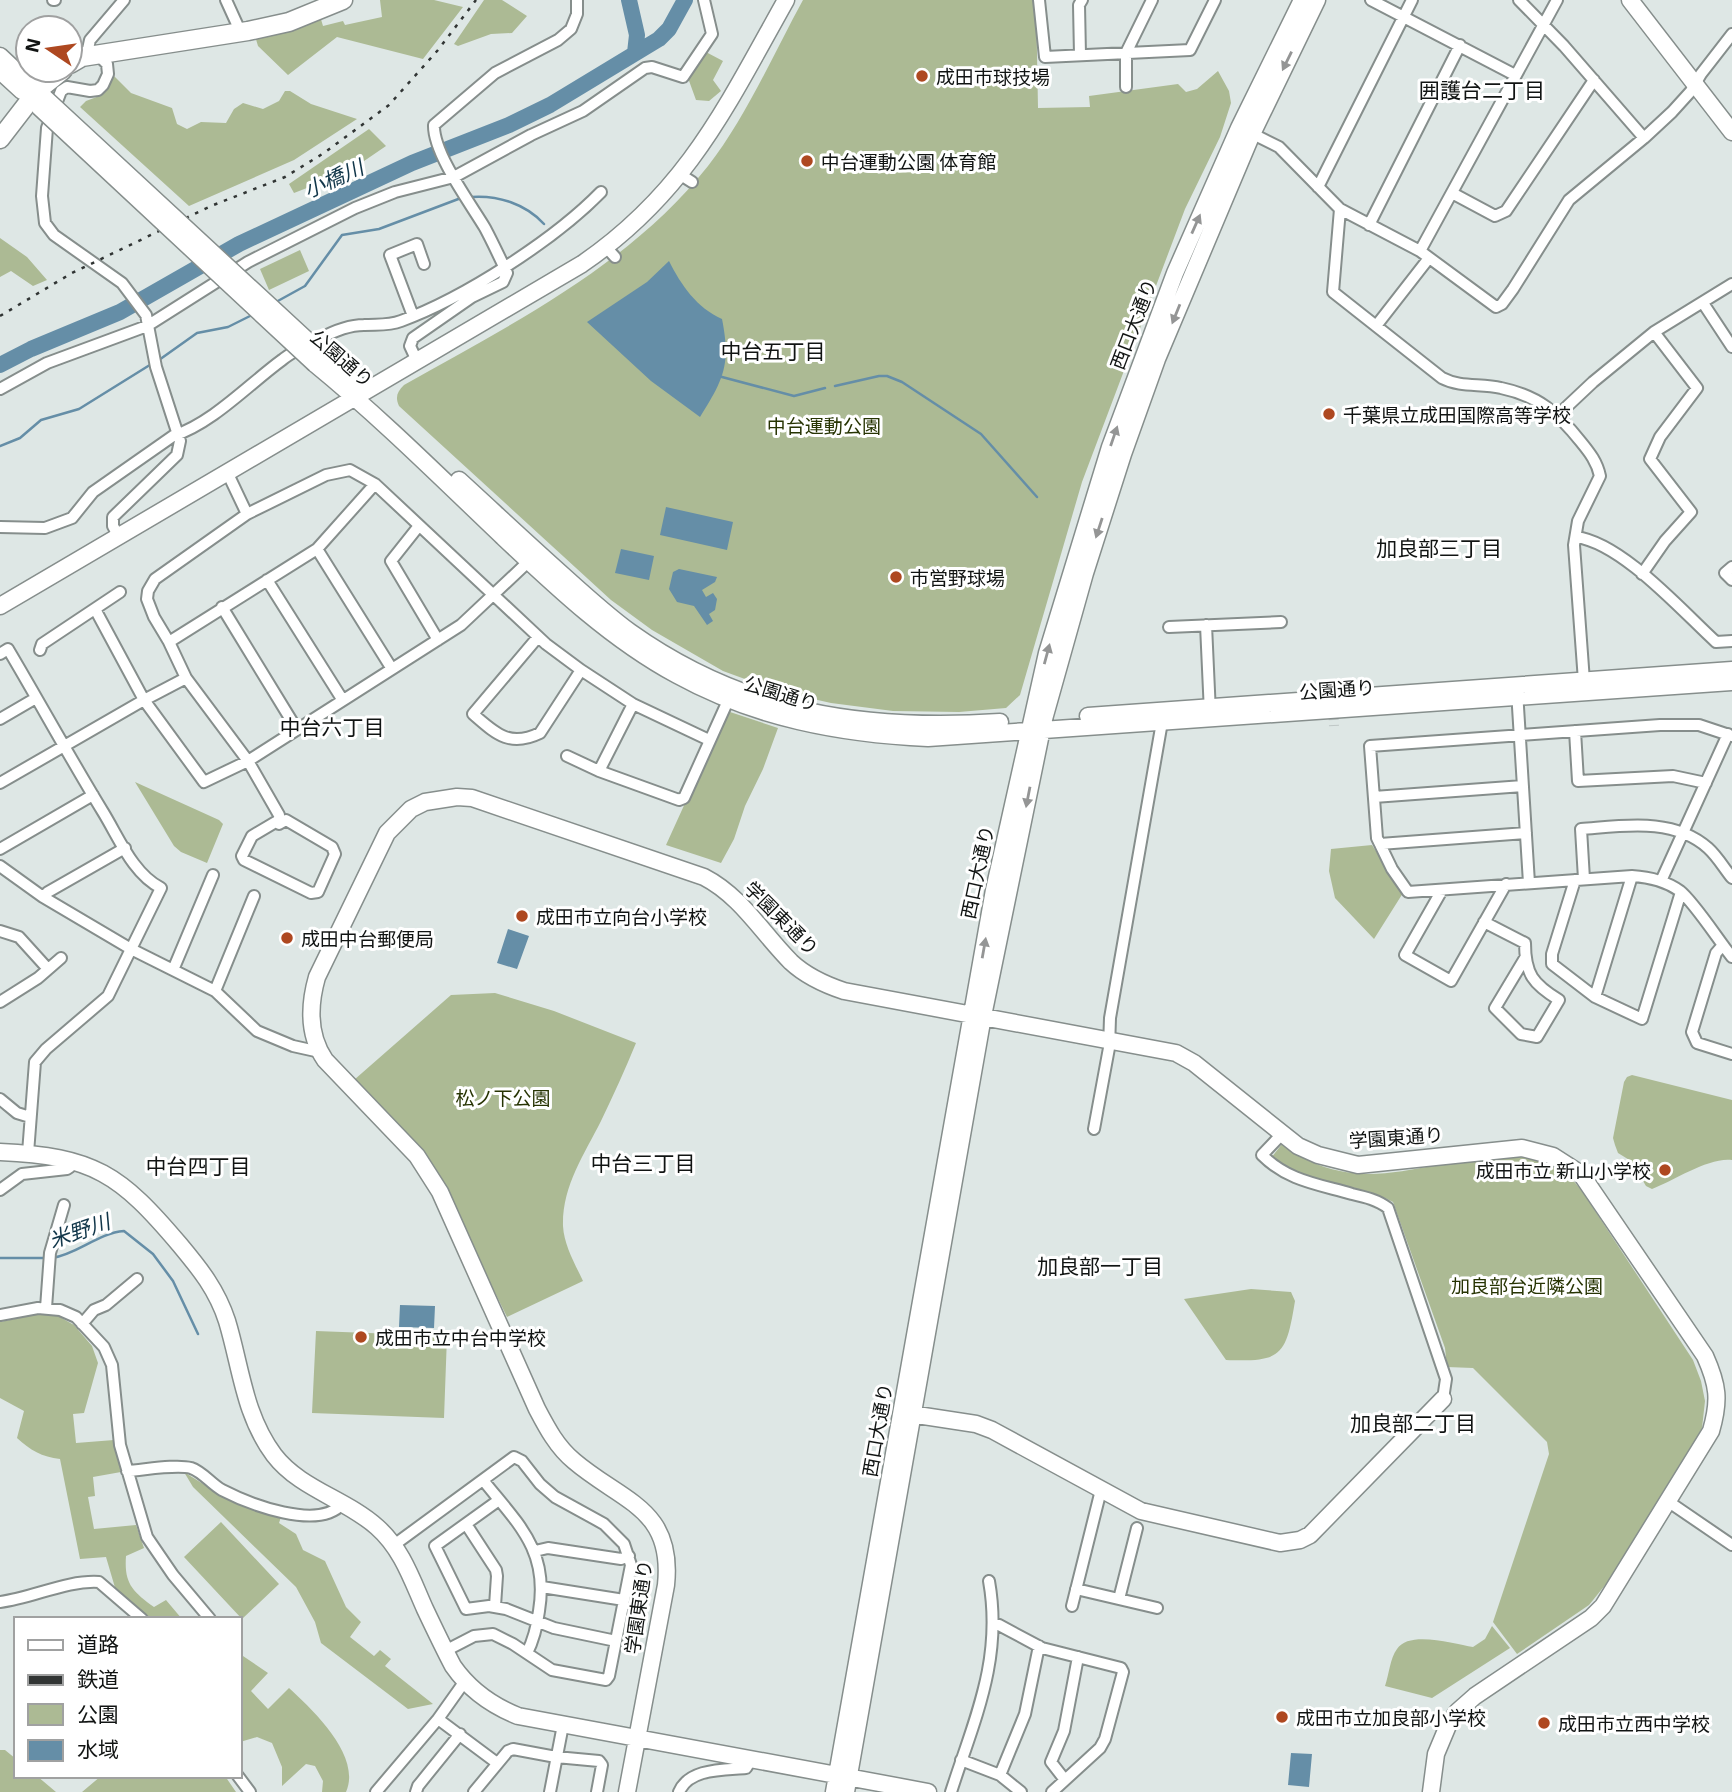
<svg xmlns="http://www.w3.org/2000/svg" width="1732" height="1792" viewBox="0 0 1732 1792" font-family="'Exo 2','Noto Sans JP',sans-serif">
<rect width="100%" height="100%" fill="#dee7e5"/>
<path fill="#acba94" d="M 380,0 L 434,0 L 463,7 L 423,59 L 337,37 L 288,75 L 258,46 L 255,36 L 320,16 L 323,26 L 343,21 L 345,25 L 382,17 Z
M 484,0 L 502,0 L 527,16 L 512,33 L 491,34 L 458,46 L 454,44 Z
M 803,0 L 1036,0 L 1038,108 L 1090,107 L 1089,96 L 1178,84 L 1186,92 L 1197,89 L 1218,71 L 1229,91 L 1231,103 L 1220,137 L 1185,209 L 1082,482 L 1020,695 L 1006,708 L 959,712 L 893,711 L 831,703 L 778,691 L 723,671 L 652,630 L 611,600 L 399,406 C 395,397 397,392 404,385 C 512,324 630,265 708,166 C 745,119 774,53 803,0 Z
M 704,51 L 723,61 L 713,80 L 721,91 L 709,101 L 696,100 L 688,78 Z
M 113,75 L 131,93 L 172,108 L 177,124 L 187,129 L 201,122 L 226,123 L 234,109 L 243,103 L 263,109 L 279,101 L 285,91 L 290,91 L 311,104 L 357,119 L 294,160 L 189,206 L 80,107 L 86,101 L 102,95 Z
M 369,129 L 386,146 L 348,172 L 294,193 L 289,184 Z
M 0,238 L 27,257 L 47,280 L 33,286 L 11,271 L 0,277 Z
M 300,250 L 309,271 L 269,290 L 260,269 Z
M 727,711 L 778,728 L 763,769 L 745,806 L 734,839 L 721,863 L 666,845 Z
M 135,782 L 219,820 L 223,824 L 207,863 L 181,852 L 174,846 Z
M 1372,845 L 1403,893 L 1374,939 L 1335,898 L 1329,871 L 1331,849 Z
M 495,993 L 554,1011 L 636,1043 C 625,1070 613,1096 601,1121 C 584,1155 562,1186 563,1226 C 564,1245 575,1264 583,1281 L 507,1317 L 468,1238 L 354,1080 L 451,995 Z
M 1632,1075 L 1732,1100 L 1732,1160 C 1709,1157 1675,1180 1652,1189 L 1646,1186 L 1631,1161 L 1618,1153 L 1615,1145 L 1613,1138 L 1624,1082 L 1627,1077 Z
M 1282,1144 C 1299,1157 1319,1167 1340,1171 C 1408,1186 1488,1136 1554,1166 C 1565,1171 1574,1181 1582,1191 L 1693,1360 L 1701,1381 L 1705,1401 L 1702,1428 L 1631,1553 L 1589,1605 L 1517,1654 L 1493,1622 L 1549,1454 L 1547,1442 L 1473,1368 L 1447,1367 L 1445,1348 L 1393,1202 L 1385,1198 L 1292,1173 L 1271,1158 Z
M 1251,1289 L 1291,1292 L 1295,1301 C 1286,1356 1282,1362 1226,1360 L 1184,1299 Z
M 43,1313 L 58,1316 L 74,1325 L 92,1346 L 98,1363 L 84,1413 L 73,1414 L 76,1443 L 114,1440 L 121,1472 L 93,1477 L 95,1496 L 88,1497 L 94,1529 L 136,1525 L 144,1548 L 126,1556 C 124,1583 132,1591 154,1607 L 166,1600 L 182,1619 L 150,1619 L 116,1591 L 106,1557 L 80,1559 L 60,1459 C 42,1457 30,1450 17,1438 L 24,1411 L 0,1398 L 0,1322 Z
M 316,1331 L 447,1336 L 444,1418 L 312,1413 Z
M 184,1472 L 224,1497 L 281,1517 L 279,1523 L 296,1534 L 303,1550 L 325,1561 L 346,1607 L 361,1622 L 350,1637 L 374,1656 L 380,1650 L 391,1659 L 385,1666 L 433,1704 L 408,1709 L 321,1643 L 315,1622 L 296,1587 L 193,1487 Z
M 221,1522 L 279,1584 L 242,1619 L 184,1557 Z
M 1492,1626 L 1510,1648 L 1432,1698 L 1385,1686 C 1389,1675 1390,1658 1397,1649 C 1409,1630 1455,1644 1473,1647 L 1485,1639 Z
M 240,1654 L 268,1673 L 251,1691 L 268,1709 L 289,1688 C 313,1710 362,1756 346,1792 L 322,1792 L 323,1781 L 315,1766 L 306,1764 L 282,1786 L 282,1767 L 272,1743 L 257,1737 L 240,1742 Z
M 0,1750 L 5,1750 L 16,1759 L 16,1776 L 37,1776 L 56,1792 L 0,1792 Z
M 101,1776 L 135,1776 L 137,1778 L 140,1776 L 225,1776 L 236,1792 L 82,1792 Z"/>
<path fill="#658ea7" d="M 669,261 C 681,285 697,308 722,319 C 731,364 724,379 700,417 L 651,381 L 587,322 L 647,282 Z
M 666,507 L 733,522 L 727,550 L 660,535 Z
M 621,549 L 654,556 L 649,580 L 615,573 Z
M 679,569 L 717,577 L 715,582 L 702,590 L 706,597 L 713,593 L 717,599 L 715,610 L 709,614 L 713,621 L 707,625 L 694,606 L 677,602 L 669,589 L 673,572 Z
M 508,929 L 529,936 L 517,969 L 497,963 Z
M 400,1305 L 435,1306 L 434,1328 L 399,1327 Z
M 1291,1753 L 1312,1754 L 1309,1787 L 1288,1785 Z"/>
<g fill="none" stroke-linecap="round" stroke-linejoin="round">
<path stroke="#658ea7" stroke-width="2.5" d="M 471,197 C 498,195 526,204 544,224
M 276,302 L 305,286 L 342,235 L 379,229 L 461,198
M 159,360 L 197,333 L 228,327 L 252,315
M 722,377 L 794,396 L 825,388
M 835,386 L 879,376 L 887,376 L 902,382 L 981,434 L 1037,497
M 0,446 L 20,438 L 41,420 L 79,409 L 153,363
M 0,1258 L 46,1258
M 52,1258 C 78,1254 98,1233 124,1231 L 153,1254 L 173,1281 L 198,1334"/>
<path stroke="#658ea7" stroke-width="16" d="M 629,0 L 637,35 L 635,53
M 0,365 L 31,349 L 120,312 L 239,244 L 412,163 L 509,125 L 550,105 L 659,39 L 669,29 L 685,0"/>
<path stroke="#bfc7c6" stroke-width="10" stroke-dasharray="10 5" stroke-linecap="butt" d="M 1332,680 L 1334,726"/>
<g stroke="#868e8c" stroke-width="14">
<path id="street" d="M 53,0 L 55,0
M 226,0 L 241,33
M 1039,0 L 1045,57 L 1190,50 L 1215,0
M 1371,0 L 1515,75
M 1519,0 L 1564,46 L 1644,138
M 1080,55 L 1079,5 L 1082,0
M 99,56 L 107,64 L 108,74 L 103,85 L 98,90 L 90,91 L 67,87 L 61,91 L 47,128 L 42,196 L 45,223 L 54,235 L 122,283 L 146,315 L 156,367 L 180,441 L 177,455 L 113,517 L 113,526 L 119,537
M 82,57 L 88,49 L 90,40 L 124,0
M 1126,87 L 1126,53 L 1152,0
M 1247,131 L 1279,147 L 1340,209 L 1420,251 L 1496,307 L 1502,304 L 1513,289 L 1569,200 L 1644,138 L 1672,112 L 1691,91 L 1701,74 L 1732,34
M 681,175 L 692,182
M 1318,187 L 1412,0
M 1452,193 L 1495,216 L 1506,211 L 1594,80
M 1340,209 L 1333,292 L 1442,378 C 1461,388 1481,383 1501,388 C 1539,396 1558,413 1581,442 C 1590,453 1597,462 1600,476 L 1578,521 L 1574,545 L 1584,681
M 1369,225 L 1460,45
M 606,247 L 615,257
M 1420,251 L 1557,0
M 1703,303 L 1732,347
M 413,316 L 390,255 L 417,244 L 424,264
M 1376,326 L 1429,258
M 417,361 L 410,346 L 413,338 L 472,297 L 503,282 L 507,273 C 500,258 493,243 485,228 C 470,203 433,153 434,125 L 495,73 L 558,40 L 571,29 L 577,14 L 577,0
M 0,389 L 47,363 L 147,326 L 248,262 L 355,208 L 395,192 L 454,177 L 531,135 L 583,111 L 645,68 L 652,67 L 683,77 L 712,34 L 704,0
M 1559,414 L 1593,382 L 1654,332 L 1732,284
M 228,474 L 247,514
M 0,527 L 45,528 L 72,518 L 93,492 L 173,436 C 213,423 249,384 282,360 C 293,351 306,345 319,339 C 332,332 349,325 364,325 C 377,324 388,326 401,321 C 464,298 554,240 601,192
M 418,527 L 391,561 L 438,640
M 1576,537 C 1622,543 1681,610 1716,642 L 1732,641
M 317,549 L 392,669
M 1732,567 L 1725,573 L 1732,580
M 1642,574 L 1665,541 L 1691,512 L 1650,459 L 1660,437 L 1697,388 L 1654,332
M 267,580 L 342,699
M 222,607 L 296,728
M 95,609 L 144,700 L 204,782 L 248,761 L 461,625 L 529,561
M 1206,625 L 1210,713
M 1169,627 L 1281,622
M 538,637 L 473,714 C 495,733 509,748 540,733 L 581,670
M 169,642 L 317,549 L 375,484
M 40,650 L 42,644 L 120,592
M 0,654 L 8,649 C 40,703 70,758 103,812 C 119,838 133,874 161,888 L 108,996 L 46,1049 L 35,1062 L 28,1153
M 1517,691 L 1529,883
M 0,719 L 36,698
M 1575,731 L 1578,781 L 1673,776 L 1706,783
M 1732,736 L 1699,725 L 1660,725 L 1370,746 L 1377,838 L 1392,869 L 1408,892 L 1632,876 C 1649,877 1666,881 1680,891 C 1694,902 1719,941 1732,957
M 567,756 L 599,771 L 679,800 L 684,798 L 731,694
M 599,771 L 633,704
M 0,783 L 144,700 L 186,678
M 1374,797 L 1523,786
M 279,820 L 279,824 L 286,820 L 332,847 L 335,854 L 318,892 L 311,893 L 244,860 L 242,856 L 252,836 Z
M 279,824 L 279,815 L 248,761 L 186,678 L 169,642 L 154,617 L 147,599 L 148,591 L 155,579 L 247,514 L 326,475 L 350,470 L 375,484 L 546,644 L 581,670 L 633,704 L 709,740
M 1380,844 L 1526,833
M 0,849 L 93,795
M 0,866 L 43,897 L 131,949 L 215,991 L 257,1031 L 293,1046 L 320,1052
M 1584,879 L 1581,829 C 1623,826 1673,817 1708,848 C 1717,856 1724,868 1732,878
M 1575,880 L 1552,954 L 1552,964 L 1595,997 L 1642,1019 L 1681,892
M 1661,881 L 1728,734
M 1442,890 L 1405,955 L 1451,981 L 1506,884
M 43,897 L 48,892 L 125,848
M 1484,922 L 1525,943 C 1525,974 1533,984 1559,1000 L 1537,1037 L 1521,1034 L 1495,1008 L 1525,958
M 0,931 L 19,937 L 48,969
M 1723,945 L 1716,953 L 1692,1032 L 1697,1043 L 1732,1054
M 173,970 L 213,875
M 215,991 L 254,896
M 1595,997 L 1632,876
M 0,1002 L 38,978 L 61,958
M 0,1099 L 17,1113 L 30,1117
M 1094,1129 L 1109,1048 L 1110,1018 L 1162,722
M 1282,1134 L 1262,1155 C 1288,1181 1318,1184 1352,1194 C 1365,1197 1378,1200 1388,1208 L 1446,1379 L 1443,1399
M 0,1190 L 22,1174 L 67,1169 L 70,1167 L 73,1160
M 46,1308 L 50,1253 L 64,1205
M 0,1315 L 38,1308 L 60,1310 L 76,1317 L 104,1347 L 112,1365 L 120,1445 L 147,1537 L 173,1575 L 210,1619
M 82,1324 L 94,1310 L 106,1305 L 137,1279
M 127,1471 C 144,1470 176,1464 191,1468 C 203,1472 211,1484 222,1490 C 249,1504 318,1531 342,1504
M 483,1480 C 518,1524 549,1550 539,1611 C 537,1626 534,1639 527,1653
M 499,1500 L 435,1546 L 466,1609 L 489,1606 L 506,1609 L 554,1628 L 616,1641
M 1669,1502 L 1732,1545
M 466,1524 L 496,1570 L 497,1576 L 495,1606
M 394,1545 L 514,1457 L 522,1461 L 540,1484 L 555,1497 L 604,1524 L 624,1544 L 631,1565 L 609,1676 L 606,1680 L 552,1670 L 513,1644 L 493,1634 L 474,1636 L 445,1651
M 535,1551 L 548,1548 L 621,1559 L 629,1556
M 542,1587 L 624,1600
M 1076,1589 L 1157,1608
M 1119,1599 L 1137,1528
M 0,1602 C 33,1598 66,1580 99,1582 L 142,1619
M 1072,1606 L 1101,1490
M 993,1624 L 999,1625 L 1042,1648 L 1121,1668 L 1123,1672 L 1105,1739 L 1100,1748 L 1052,1792
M 438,1719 L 497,1763
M 961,1760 L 1000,1775 L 1021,1792
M 1000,1775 L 1025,1714 L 1039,1646
M 238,1776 L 250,1792
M 1065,1780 L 1051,1762 L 1064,1731 L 1078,1657
M 376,1792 L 438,1719 L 465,1681
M 416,1792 L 418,1786 L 460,1734
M 474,1792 L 508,1751 L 513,1749 L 556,1757 L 599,1761 L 602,1765 L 597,1792
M 550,1792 L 563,1725
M 679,1792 C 689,1768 724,1770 746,1768 L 751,1760
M 951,1792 C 974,1720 1003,1660 989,1581"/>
</g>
<g stroke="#868e8c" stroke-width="19">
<path id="secondary" d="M 1630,0 L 1732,132
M 0,56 L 46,99
M 0,71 L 22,91
M 323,355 L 364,390
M 315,364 C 381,418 441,478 503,537 C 557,588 612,640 677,675 C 755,718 840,734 928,738 L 1732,682
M 459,480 C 494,512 529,545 565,577 C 586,596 607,615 630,632 C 744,713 863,731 1000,722
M 0,606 L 582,264 C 687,192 726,107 786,0
M 1088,716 L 1732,670
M 0,1152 C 94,1156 120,1174 180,1245 C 200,1269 217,1290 227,1321 C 241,1367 244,1415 274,1455 C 300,1489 346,1499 377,1527 C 402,1549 412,1580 425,1609 C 434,1628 443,1647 453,1666 C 469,1689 493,1706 518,1716 L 928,1792
M 904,1413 L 976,1424 L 992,1430 L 1141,1511 L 1280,1543 L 1300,1540 L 1310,1535 L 1443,1399
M 627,1792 L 666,1585 C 674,1508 622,1502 574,1461 C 557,1447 547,1428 537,1409 L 440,1192 L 417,1156 L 325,1060 C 308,1035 309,1005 317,977 L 387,833 L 411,809 L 425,802 L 457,797 L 472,798 L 704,877 C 741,896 762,933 791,962 C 806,976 826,985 844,991 L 1176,1053 L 1194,1063 L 1298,1146 L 1318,1155 L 1358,1165 L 1522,1148 L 1553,1156 L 1581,1174 L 1705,1356 C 1718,1385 1720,1400 1711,1431 L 1603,1606 L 1591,1618 L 1475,1696 L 1458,1711 L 1449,1723 L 1436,1754 L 1431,1792
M 834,1792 L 994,890 L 1047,653 L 1110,447 L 1175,273 L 1239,128 L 1302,0
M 846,1792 L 983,1016 L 1044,719 L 1085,573 L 1123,454 L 1157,359 L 1252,134 L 1317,0"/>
</g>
<g stroke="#868e8c" stroke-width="21">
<path id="primary" d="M 70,64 L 82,57 L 248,31 L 289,22 L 343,0
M 0,139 L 37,91 L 63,70"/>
</g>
<use href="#street" stroke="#fff" stroke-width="10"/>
<use href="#secondary" stroke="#fff" stroke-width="16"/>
<use href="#primary" stroke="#fff" stroke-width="18"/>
<path stroke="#313534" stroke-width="2.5" stroke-dasharray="3.5 7" stroke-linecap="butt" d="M 0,316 L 72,273 L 211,206 L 285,177 L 324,153 L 389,105 L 438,50 L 476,0"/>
<g stroke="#868e8c" stroke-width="19" stroke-linecap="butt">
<path id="secondary-bridge" d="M 46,99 L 323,355
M 39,107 L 315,364"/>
</g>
<use href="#secondary-bridge" stroke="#fff" stroke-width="16"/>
</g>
<defs><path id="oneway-solid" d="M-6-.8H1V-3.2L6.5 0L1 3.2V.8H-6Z" transform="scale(1.75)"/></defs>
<g fill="#949595">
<use href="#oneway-solid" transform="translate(1287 61) rotate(116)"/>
<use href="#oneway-solid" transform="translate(1196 224) rotate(-66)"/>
<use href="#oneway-solid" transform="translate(1176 314) rotate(112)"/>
<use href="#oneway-solid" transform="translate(1114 436) rotate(-71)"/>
<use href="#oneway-solid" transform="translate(1099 528) rotate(108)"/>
<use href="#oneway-solid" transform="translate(1047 654) rotate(-75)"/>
<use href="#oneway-solid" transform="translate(1028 797) rotate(101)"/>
<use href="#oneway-solid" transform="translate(984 948) rotate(-80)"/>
</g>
<g fill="#ae4820" stroke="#fff" stroke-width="2.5">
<circle cx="922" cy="76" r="7"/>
<circle cx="807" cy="161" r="7"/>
<circle cx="1329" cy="414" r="7"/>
<circle cx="896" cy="577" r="7"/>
<circle cx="522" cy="916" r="7"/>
<circle cx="287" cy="938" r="7"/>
<circle cx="1665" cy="1170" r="7"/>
<circle cx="361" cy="1337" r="7"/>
<circle cx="1282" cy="1717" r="7"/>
<circle cx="1544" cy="1723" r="7"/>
</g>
<g text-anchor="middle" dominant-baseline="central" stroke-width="6" stroke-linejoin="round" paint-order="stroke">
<g font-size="19" fill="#111413" stroke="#fff" text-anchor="start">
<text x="936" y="76">成田市球技場</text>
<text x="821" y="161">中台運動公園 体育館</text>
<text x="1343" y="414">千葉県立成田国際高等学校</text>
<text x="910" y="577">市営野球場</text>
<text x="536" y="916">成田市立向台小学校</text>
<text x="301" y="938">成田中台郵便局</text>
<text x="1651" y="1170" text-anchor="end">成田市立 新山小学校</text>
<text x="375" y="1337">成田市立中台中学校</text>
<text x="1296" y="1717">成田市立加良部小学校</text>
<text x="1558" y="1723">成田市立西中学校</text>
</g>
<g font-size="19" fill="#111413" stroke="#fff">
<text transform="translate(1133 324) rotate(-69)">西口大通り</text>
<text transform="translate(342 358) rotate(41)">公園通り</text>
<text transform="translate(1337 689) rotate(-4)">公園通り</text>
<text transform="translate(781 693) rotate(17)">公園通り</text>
<text transform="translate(977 872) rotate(-78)">西口大通り</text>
<text transform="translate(782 918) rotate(45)">学園東通り</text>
<text transform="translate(1396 1137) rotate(-4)">学園東通り</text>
<text transform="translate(877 1430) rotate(-80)">西口大通り</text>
<text transform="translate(638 1607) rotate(-82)">学園東通り</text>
</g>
<g font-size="19" fill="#273403" stroke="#fff">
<text x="824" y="425">中台運動公園</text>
<text x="503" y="1097">松ノ下公園</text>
<text x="1527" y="1285">加良部台近隣公園</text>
</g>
<g font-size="21" fill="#111413" stroke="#fff">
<text x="1482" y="89">囲護台二丁目</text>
<text x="773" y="350">中台五丁目</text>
<text x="1439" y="547">加良部三丁目</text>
<text x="332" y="726">中台六丁目</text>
<text x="643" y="1162">中台三丁目</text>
<text x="198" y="1165">中台四丁目</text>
<text x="1100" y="1265">加良部一丁目</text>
<text x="1413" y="1422">加良部二丁目</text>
</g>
<g font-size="21" font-style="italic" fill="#113649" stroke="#fff">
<text transform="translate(333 178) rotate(-24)">小橋川</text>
<text transform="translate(79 1230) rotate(-19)">米野川</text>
</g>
</g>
<rect x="14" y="1617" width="228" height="161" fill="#ffffff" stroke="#a0a1a1" stroke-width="2"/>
<rect x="28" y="1640" width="35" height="10" fill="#ffffff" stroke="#a0a1a1" stroke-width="2"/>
<text x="77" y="1652" font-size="21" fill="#111413">道路</text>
<rect x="28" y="1675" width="35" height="10" fill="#313534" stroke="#a0a1a1" stroke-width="2"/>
<text x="77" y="1687" font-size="21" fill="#111413">鉄道</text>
<rect x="28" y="1704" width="35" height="21" fill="#acba94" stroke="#a0a1a1" stroke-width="2"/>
<text x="77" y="1722" font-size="21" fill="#111413">公園</text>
<rect x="28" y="1740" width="35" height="21" fill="#658ea7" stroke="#a0a1a1" stroke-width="2"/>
<text x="77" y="1757" font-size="21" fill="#111413">水域</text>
<g transform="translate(49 49) rotate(283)"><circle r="33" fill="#ffffff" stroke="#a0a1a1" stroke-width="2"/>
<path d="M0-5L12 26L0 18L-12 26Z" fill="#ae4820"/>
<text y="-10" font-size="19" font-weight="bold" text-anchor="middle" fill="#111413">N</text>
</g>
</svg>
